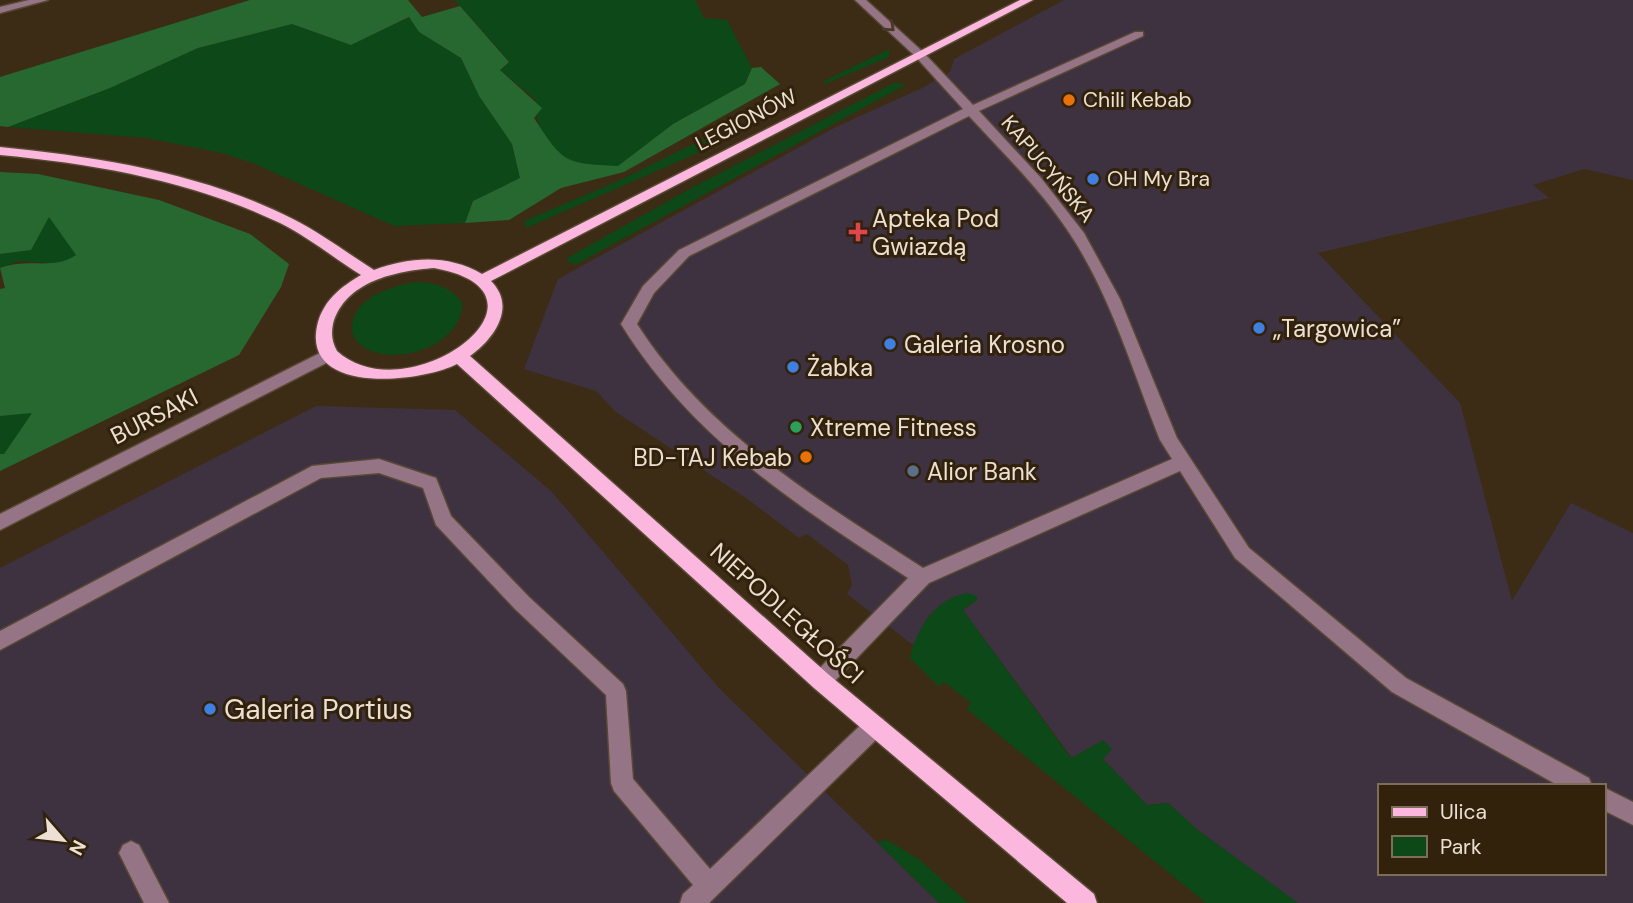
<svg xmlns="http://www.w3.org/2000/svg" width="1633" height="903" viewBox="0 0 1633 903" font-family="'DM Sans',sans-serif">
<rect width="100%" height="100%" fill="#3c2c15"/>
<path fill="#3e3241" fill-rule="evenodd" d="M 1064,0 L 1633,0 L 1633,180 L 1584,169 L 1533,185 L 1549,198 L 1318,253 L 1460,403 L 1512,601 L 1571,503 L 1633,533 L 1633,903 L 1298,903 L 1199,831 L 1168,803 L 1147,805 L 1102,758 L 1072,758 L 963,610 L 977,600 L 929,615 L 913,645 L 847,594 L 852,585 L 848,565 L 807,534 L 799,538 L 746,498 L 616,412 L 596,391 L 524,369 L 558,279 L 836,127 L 922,88 L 950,72 L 954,59 ZM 1379,786 L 1603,786 L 1603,873 L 1379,873 Z
M 316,406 L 455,410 L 552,492 L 719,688 L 939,903 L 0,903 L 0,568 Z"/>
<path fill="#0c4818" d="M 455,0 L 695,0 L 704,18 L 727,20 L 752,68 L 745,84 L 673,124 L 618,167 C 604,166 582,168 569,162 C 547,151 534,121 535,99 L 500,70 L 509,61 Z
M 410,17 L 419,32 L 461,58 L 479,96 L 512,144 L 520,178 L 473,201 L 465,223 L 394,226 L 255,164 L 222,153 L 147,138 L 8,127 L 110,88 L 198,48 L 292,24 L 351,45 Z
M 889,49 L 889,57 L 825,84 L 824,81 Z
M 894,83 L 907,84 L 575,265 L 568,261 L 567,258 L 695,186 Z
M 720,131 L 700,152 L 526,228 L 524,222 L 529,219 L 618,181 Z
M 49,216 L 77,255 L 61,264 L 18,261 L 0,268 L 0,254 L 31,250 Z
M 416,282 C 435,283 451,286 462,303 C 463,344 400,366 367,349 C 359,345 352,337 352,329 C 351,298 392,286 416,282 Z
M 33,412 L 4,454 L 0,454 L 0,416 Z
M 968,593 L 977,596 L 977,600 L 963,610 L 1071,758 L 1103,740 L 1112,749 L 1103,759 L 1147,805 L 1168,803 L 1199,831 L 1298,903 L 1206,903 L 967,709 L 971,703 L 944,682 L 939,687 L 910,658 C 916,629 936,597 968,593 Z
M 887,840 L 920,860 L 968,903 L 939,903 L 877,842 Z"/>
<path fill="#276830" d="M 250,0 L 408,0 L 422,17 L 460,6 L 509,62 L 500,70 L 542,108 L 534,118 C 564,164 564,163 618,166 L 673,124 L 745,84 L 752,68 L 761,67 L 780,84 L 624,172 L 561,188 L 509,220 L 465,223 L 473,201 L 520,178 L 512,144 L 479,96 L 461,58 L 419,32 L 409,17 L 351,45 L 292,24 L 198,48 L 110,88 L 8,127 L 0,126 L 0,77 Z
M 0,172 L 38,174 L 159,200 L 250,234 L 289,264 L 281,287 L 239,355 L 0,471 L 0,454 L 4,454 L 32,413 L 0,416 L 0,289 L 5,288 L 0,268 C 30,257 52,271 76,255 L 49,217 L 31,250 L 0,254 Z"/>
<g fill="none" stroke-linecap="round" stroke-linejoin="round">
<g stroke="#584933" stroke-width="3">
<path id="minor" d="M 29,0 L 48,0 L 0,13 L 0,7 Z
M 855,0 L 866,0 L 923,52 L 973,105 L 1135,32 L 1143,32 L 1143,36 L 979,111 L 1041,178 L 1084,233 L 1120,299 L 1177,438 L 1249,548 L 1406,678 L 1589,778 L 1592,786 L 1559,786 L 1392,692 L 1235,558 L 1180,471 L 929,583 L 828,688 L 821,690 L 814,688 L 811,681 L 814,674 L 908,578 C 798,506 692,439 621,324 L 643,286 L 679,250 L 963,109 L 915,56 ZM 969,116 C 1004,154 1042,191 1070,234 C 1111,296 1133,372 1160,440 L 1172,459 L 923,568 C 818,500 706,432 637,324 L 654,293 L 689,256 Z
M 330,348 L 338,354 L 336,358 L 0,530 L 0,514 Z
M 379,459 L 436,478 L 451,516 L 529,597 L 623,684 L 626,691 L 633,779 L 710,869 L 867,719 L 875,716 L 883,719 L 886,726 L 883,733 L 709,903 L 680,903 L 683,894 L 693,885 L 614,791 L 611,783 L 606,695 L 515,609 L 436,525 L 423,488 L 379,473 L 321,478 L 0,650 L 0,631 L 312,466 Z
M 1603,787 L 1633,802 L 1633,825 L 1603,810 Z
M 131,841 L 139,845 L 169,903 L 144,903 L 119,853 L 123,845 Z"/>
</g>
<g stroke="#584933" stroke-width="3">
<path id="major" d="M 1020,0 L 1033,0 L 491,281 C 517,307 494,339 470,356 L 828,674 L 1094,894 L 1097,903 L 1067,903 L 814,688 L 457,364 C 420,383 298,396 318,322 C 325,299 341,287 361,275 C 334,258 308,237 280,223 C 192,181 96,164 0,155 L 0,147 C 99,157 203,173 293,219 C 321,233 347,253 374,270 C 411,257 447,254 482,274 ZM 434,268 C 572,293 409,416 337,351 C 332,342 331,334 333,324 C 345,281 396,271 434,268 Z"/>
</g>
<use href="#minor" fill="#957486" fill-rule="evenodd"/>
<use href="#major" fill="#fcb7de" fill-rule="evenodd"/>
</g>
<defs><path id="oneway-chevron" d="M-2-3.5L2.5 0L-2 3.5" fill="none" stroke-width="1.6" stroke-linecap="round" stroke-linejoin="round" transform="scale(1.75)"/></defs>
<use stroke="#4b362a" href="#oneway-chevron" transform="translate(890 27) rotate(42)"/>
<g fill="#e8710a" stroke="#32220b" stroke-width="2.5">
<circle cx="1069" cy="100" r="7"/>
<circle cx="806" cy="457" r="7"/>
</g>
<g fill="#3f7fe0" stroke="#32220b" stroke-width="2.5">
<circle cx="1093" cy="179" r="7"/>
<circle cx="1259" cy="328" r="7"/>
<circle cx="890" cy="344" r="7"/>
<circle cx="793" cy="367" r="7"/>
<circle cx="210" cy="709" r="7"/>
</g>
<path fill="#e0444e" stroke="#32220b" stroke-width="2.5" d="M854.5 221.5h7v7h7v7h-7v7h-7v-7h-7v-7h7z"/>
<circle fill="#2e9e5b" stroke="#32220b" stroke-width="2.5" cx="796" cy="427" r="7"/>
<circle fill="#5c6f8a" stroke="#32220b" stroke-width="2.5" cx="913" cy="471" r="7"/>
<g text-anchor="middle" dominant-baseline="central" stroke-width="6" stroke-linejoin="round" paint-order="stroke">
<g font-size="21" fill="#ebe0d3" stroke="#32220b" text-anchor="start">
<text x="1083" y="100">Chili Kebab</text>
<text x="1107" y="179">OH My Bra</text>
</g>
<g font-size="21" fill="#ebe0d3" stroke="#32220b">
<text transform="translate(746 120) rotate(-27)">LEGIONÓW</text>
<text transform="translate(1048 169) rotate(50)">KAPUCYŃSKA</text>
</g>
<g font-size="24" fill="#ebe0d3" stroke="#32220b" text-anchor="start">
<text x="872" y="218">Apteka Pod<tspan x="872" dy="28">Gwiazdą</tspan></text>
<text x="1273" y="328">„Targowica”</text>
<text x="904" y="344">Galeria Krosno</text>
<text x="807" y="367">Żabka</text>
<text x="810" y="427">Xtreme Fitness</text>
<text x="792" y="457" text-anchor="end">BD-TAJ Kebab</text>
<text x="927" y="471">Alior Bank</text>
</g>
<g font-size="24" fill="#ebe0d3" stroke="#32220b">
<text transform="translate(154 416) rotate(-27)">BURSAKI</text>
<text transform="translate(787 613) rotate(42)">NIEPODLEGŁOŚCI</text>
</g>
<g font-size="28" fill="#ebe0d3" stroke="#32220b" text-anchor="start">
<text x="224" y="709">Galeria Portius</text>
</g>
</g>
<rect x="1378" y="784" width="228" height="91" fill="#32220b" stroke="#7c6e5b" stroke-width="2"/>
<rect x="1392" y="807" width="35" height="10" fill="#fcb7de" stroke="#7c6e5b" stroke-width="2"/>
<text x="1440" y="819" font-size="21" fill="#ebe0d3">Ulica</text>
<rect x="1392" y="836" width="35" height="21" fill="#0c4818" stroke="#7c6e5b" stroke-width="2"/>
<text x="1440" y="854" font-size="21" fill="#ebe0d3">Park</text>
<g transform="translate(63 840) rotate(118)" stroke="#32220b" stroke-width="5" paint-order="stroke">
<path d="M0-5L12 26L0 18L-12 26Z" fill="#ebe0d3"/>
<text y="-10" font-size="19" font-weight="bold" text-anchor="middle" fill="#ebe0d3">N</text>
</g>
</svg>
